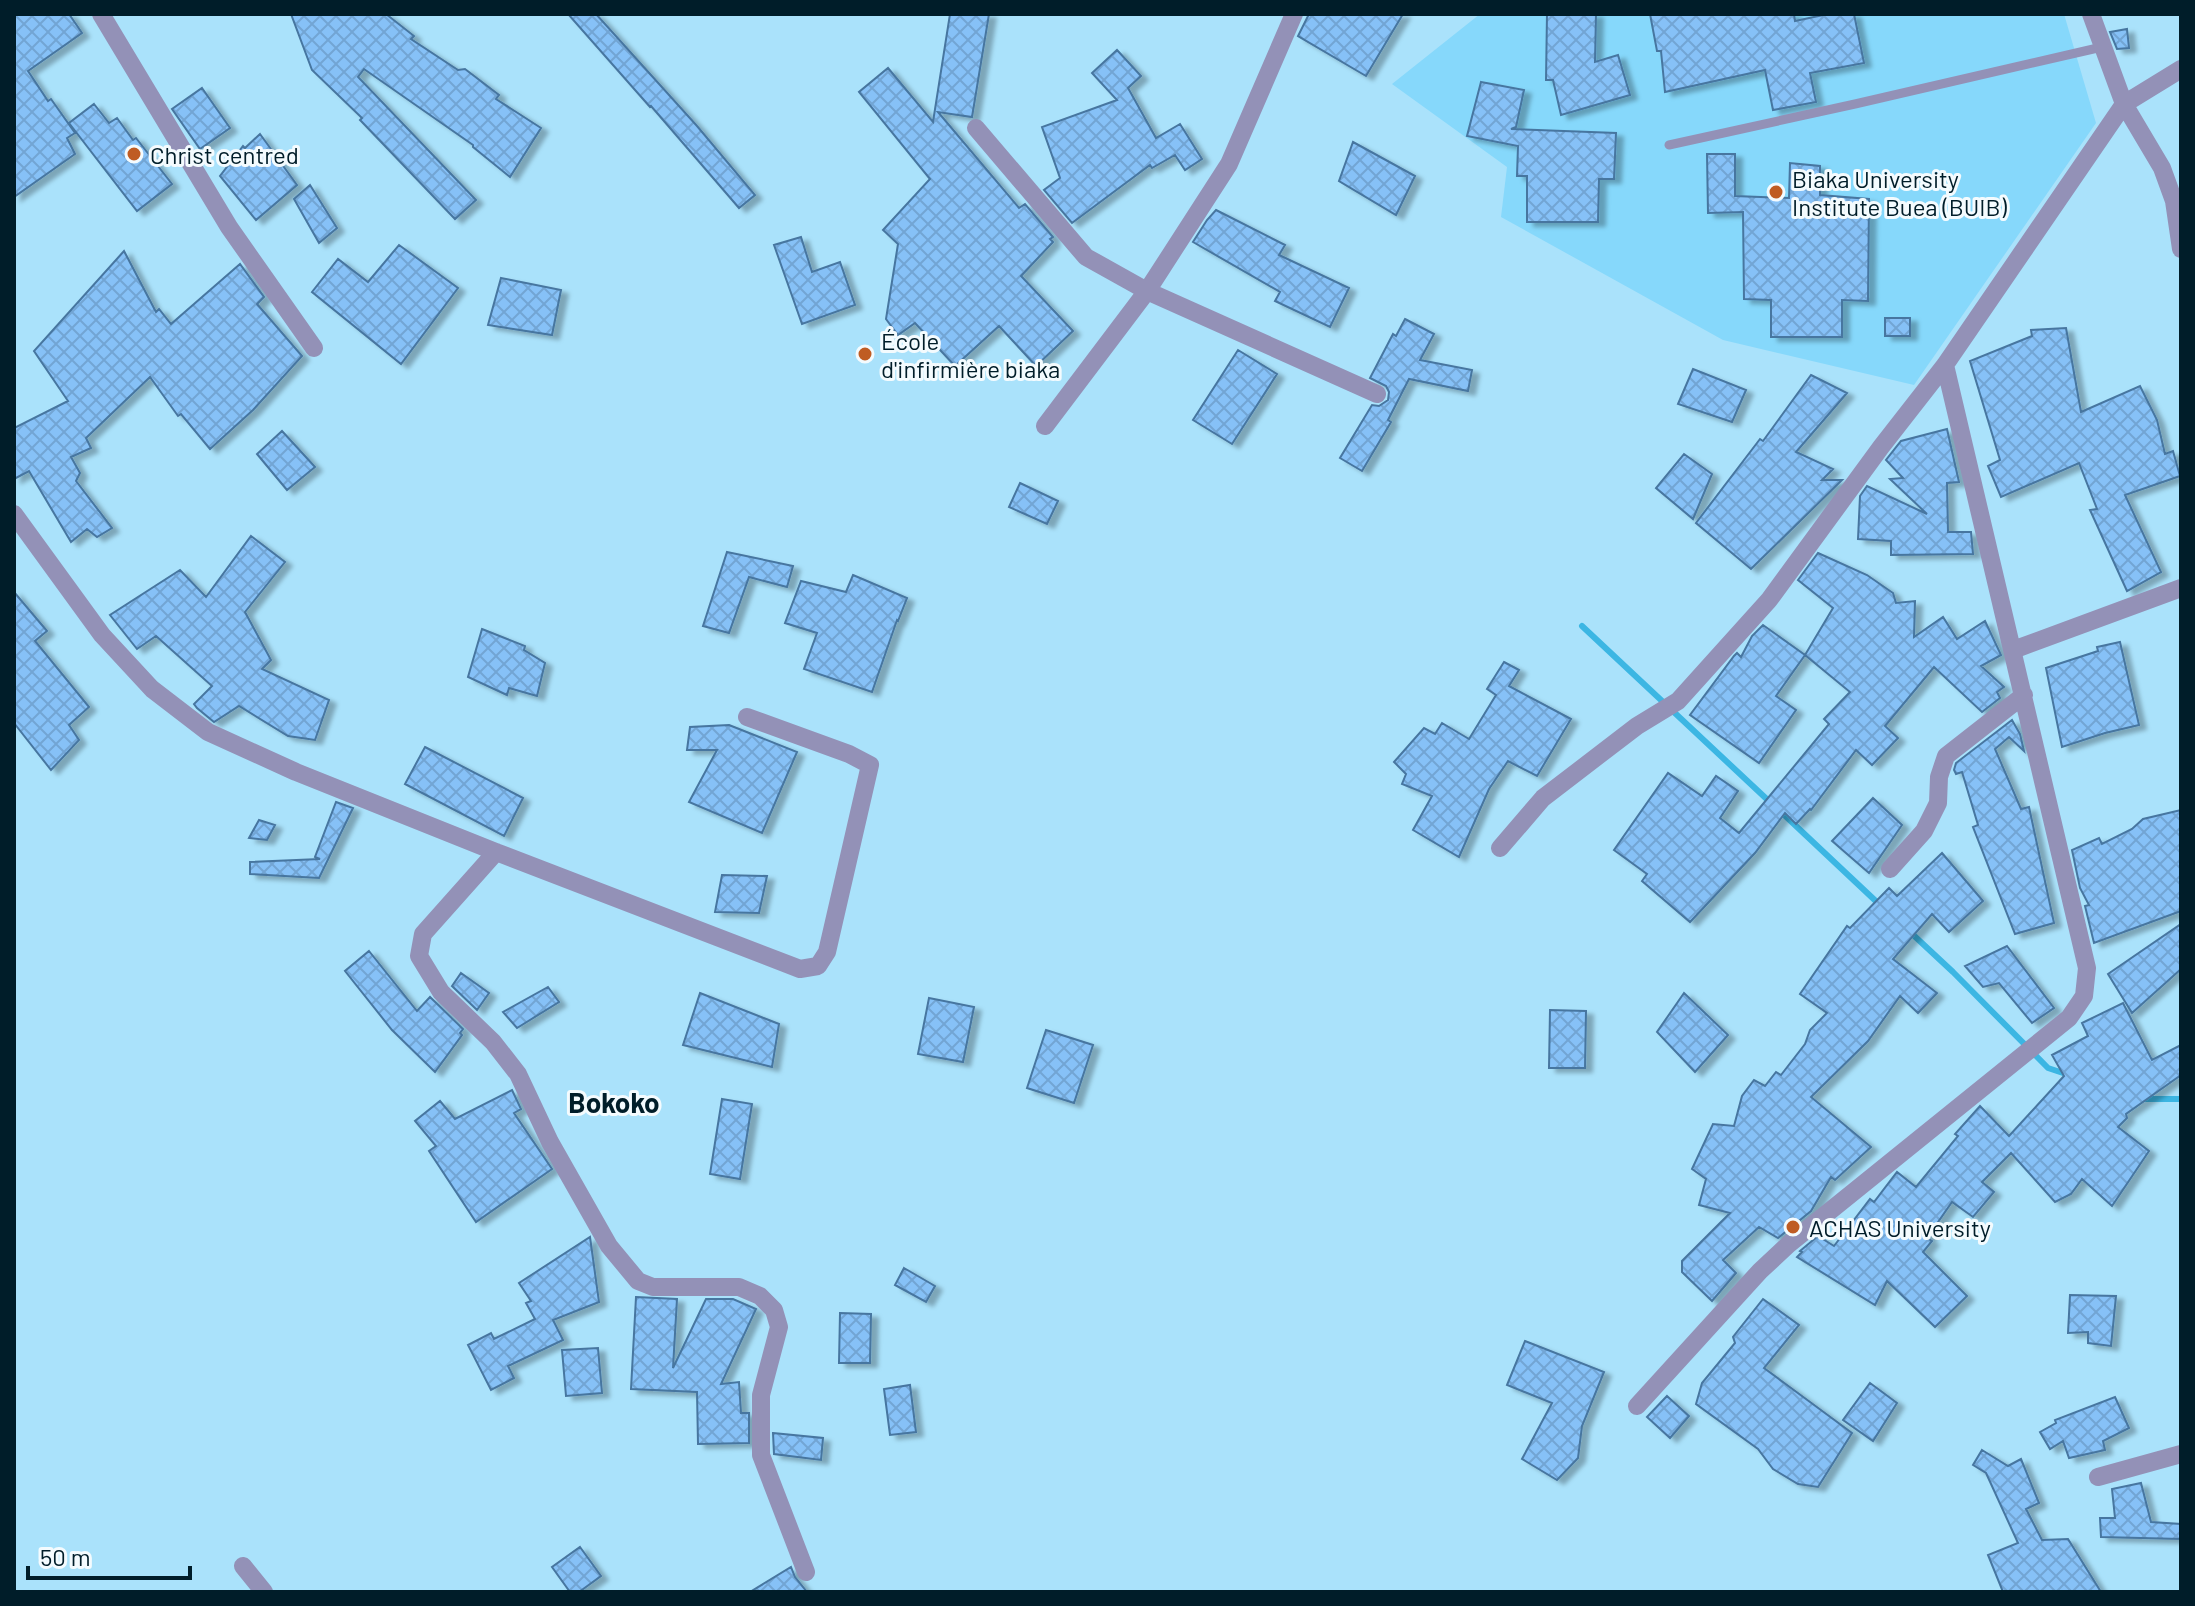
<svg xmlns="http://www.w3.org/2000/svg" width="2195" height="1606" viewBox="0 0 2195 1606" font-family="Barlow,sans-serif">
<defs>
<pattern id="building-cross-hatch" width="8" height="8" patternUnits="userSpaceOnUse" patternTransform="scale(2)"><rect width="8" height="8" fill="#86c1f7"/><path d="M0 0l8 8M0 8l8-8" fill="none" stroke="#72a5d4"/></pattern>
<filter id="shadow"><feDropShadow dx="7" dy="4" stdDeviation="2" flood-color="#0004"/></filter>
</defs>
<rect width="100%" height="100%" fill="#aae2fb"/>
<path fill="#86d8fb" d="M 1480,14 L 2064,14 L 2096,123 L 1914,385 L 1723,340 L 1501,217 L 1507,167 L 1392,84 Z"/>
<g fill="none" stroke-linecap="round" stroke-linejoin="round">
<path stroke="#3cb6e3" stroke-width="6" d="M 1582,626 L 1772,804
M 1780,811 L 1880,905
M 1909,931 L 1953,972 L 2048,1068 L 2069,1075
M 2140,1099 L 2181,1099"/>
</g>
<path fill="url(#building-cross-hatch)" stroke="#4776a0" stroke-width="2" filter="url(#shadow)" d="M 14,14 L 69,14 L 82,33 L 28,71 L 48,101 L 51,99 L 75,133 L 67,138 L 75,154 L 14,197 Z
M 291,14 L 386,14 L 414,36 L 411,39 L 458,70 L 465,69 L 499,95 L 496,99 L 541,128 L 510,177 L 473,147 L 473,145 L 364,69 L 358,77 L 476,200 L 455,219 L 360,120 L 362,118 L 312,70 Z
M 568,14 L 596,14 L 697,126 L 755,195 L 739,208 L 651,106 L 650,107 Z
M 950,14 L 989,14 L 972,117 L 938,112 L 1019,208 L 1025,204 L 1053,237 L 1050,239 L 1053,242 L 1021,276 L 1073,331 L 1036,366 L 999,326 L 955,366 L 915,323 L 898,335 L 886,319 L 898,244 L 883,230 L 930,179 L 859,92 L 888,68 L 933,122 Z
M 1309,14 L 1403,14 L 1366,76 L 1298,36 Z
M 1547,14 L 1596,14 L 1595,62 L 1618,55 L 1630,95 L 1561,115 L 1553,80 L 1546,80 Z
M 1650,14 L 1794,14 L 1795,21 L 1828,14 L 1854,14 L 1864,63 L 1810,73 L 1816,102 L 1773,110 L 1765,70 L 1665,92 L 1661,51 L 1657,51 Z
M 2127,29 L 2129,48 L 2117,49 L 2110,32 Z
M 1117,50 L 1141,76 L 1128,88 L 1156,138 L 1180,124 L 1202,159 L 1185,170 L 1175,155 L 1152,168 L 1150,165 L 1072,223 L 1044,190 L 1060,178 L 1042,127 L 1117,100 L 1092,73 Z
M 1481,82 L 1524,90 L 1516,127 L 1511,129 L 1616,133 L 1614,179 L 1599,179 L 1598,222 L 1527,222 L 1527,176 L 1517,176 L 1518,146 L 1467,136 Z
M 202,88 L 230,128 L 200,149 L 172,109 Z
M 94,104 L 109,123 L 117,118 L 133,140 L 136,138 L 172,184 L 137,211 L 69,123 Z
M 260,134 L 297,185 L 256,220 L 220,176 L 243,146 L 245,148 Z
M 1353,142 L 1415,176 L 1396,215 L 1339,181 Z
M 1707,154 L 1735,154 L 1735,196 L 1789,198 L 1790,163 L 1820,166 L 1820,195 L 1869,199 L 1868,301 L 1842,300 L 1842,337 L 1771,337 L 1771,300 L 1744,299 L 1743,212 L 1708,213 Z
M 310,185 L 337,228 L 319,243 L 294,199 Z
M 1216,210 L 1285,245 L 1279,255 L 1349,288 L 1330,327 L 1275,301 L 1280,292 L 1193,242 L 1207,220 Z
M 801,237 L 812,272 L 840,262 L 855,305 L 802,324 L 774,245 Z
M 399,245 L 458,288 L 401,364 L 312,292 L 338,259 L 368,282 Z
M 124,251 L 156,312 L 159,309 L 171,324 L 240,264 L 264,297 L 257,304 L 302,356 L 253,410 L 210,449 L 181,414 L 178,416 L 150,377 L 86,438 L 91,448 L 71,457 L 80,473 L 76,481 L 112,528 L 97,537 L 87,529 L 71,542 L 29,471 L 14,479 L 14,428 L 68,401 L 34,351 Z
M 501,278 L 561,290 L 552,335 L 488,325 Z
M 1885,318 L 1910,318 L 1910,336 L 1885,336 Z
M 1405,319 L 1434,334 L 1420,360 L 1472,370 L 1468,391 L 1409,379 L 1388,420 L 1391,422 L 1362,471 L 1340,458 L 1372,405 L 1379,406 L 1388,400 L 1389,392 L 1386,386 L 1370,378 L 1393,334 L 1396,336 Z
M 2066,328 L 2081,412 L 2140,386 L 2157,420 L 2165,454 L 2173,451 L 2180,476 L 2125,495 L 2161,572 L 2127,591 L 2090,510 L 2097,509 L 2079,463 L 2001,497 L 1988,466 L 2000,460 L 1970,361 L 2032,336 L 2031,330 Z
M 1238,350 L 1277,374 L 1232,444 L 1193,420 Z
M 1693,369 L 1746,390 L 1732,422 L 1678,404 Z
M 1811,375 L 1847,393 L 1796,452 L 1833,469 L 1822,480 L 1842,480 L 1751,569 L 1696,523 L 1760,439 L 1763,441 Z
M 1947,429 L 1959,482 L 1947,483 L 1948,532 L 1971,532 L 1973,554 L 1891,555 L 1891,541 L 1858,539 L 1860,496 L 1867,486 L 1927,514 L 1890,479 L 1903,478 L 1886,460 L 1901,441 Z
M 282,431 L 315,467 L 287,490 L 257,454 Z
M 1684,454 L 1712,474 L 1693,519 L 1656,488 Z
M 1020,483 L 1058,501 L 1047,524 L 1009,507 Z
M 251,536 L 285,562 L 245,612 L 271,660 L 262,669 L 329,700 L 315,740 L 288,736 L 239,706 L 214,722 L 197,708 L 194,704 L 212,686 L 156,636 L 137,649 L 110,615 L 180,570 L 206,597 Z
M 727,552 L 793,566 L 787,587 L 749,577 L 729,633 L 703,626 Z
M 1818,553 L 1867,575 L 1893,593 L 1896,603 L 1915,601 L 1914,637 L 1943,617 L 1957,639 L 1985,621 L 2001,655 L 1981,666 L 2004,687 L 1997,692 L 2000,698 L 1982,712 L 1934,667 L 1885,726 L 1898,738 L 1872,765 L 1856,750 L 1811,810 L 1810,809 L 1796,824 L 1785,813 L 1755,853 L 1690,922 L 1642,881 L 1647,874 L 1614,850 L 1668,773 L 1702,796 L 1716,776 L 1738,791 L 1720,818 L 1739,833 L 1829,724 L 1824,719 L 1850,692 L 1805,655 L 1833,608 L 1798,580 Z
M 853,575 L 907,598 L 898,621 L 897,620 L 872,692 L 804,669 L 817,633 L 785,623 L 801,581 L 846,592 Z
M 14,592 L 47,631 L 35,641 L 89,707 L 69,725 L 79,740 L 51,770 L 14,723 Z
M 1763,625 L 1805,655 L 1776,696 L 1796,710 L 1759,763 L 1690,715 L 1734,656 L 1737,653 L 1741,657 L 1752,636 Z
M 482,629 L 525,646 L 524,650 L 545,663 L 537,696 L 509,688 L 507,695 L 468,677 Z
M 2120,642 L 2139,725 L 2105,733 L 2062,747 L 2046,668 L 2098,651 L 2097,647 Z
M 1504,662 L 1519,670 L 1509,686 L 1571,719 L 1537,776 L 1508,761 L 1489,789 L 1459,857 L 1413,830 L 1432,796 L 1402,784 L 1406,774 L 1394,762 L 1424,728 L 1435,734 L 1442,723 L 1469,739 L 1496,695 L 1487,689 Z
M 2012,720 L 2020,734 L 2024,751 L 2009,737 L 1995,749 L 2021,809 L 2029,807 L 2054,923 L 2015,934 L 1973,827 L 1978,825 L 1962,772 L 1956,774 L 1954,770 L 1956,763 Z
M 729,725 L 797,752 L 762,833 L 689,802 L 717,750 L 687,750 L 690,727 Z
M 425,747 L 523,798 L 504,836 L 405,784 Z
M 1873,798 L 1902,825 L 1869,873 L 1832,841 Z
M 336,802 L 353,808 L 319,878 L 250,874 L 250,862 L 320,859 L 315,857 Z
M 2181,810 L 2181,911 L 2094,943 L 2085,906 L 2089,905 L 2080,888 L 2072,850 L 2099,838 L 2102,844 L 2132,829 L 2143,819 Z
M 259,820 L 275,825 L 267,840 L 249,838 Z
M 1942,853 L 1983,901 L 1949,932 L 1932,914 L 1893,959 L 1937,993 L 1918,1013 L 1900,996 L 1868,1041 L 1811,1097 L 1871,1147 L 1835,1180 L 1831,1177 L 1811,1211 L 1778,1238 L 1759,1227 L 1723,1260 L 1736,1273 L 1712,1301 L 1682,1272 L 1682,1261 L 1730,1213 L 1699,1205 L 1706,1179 L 1692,1169 L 1713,1124 L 1734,1126 L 1742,1096 L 1754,1080 L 1765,1086 L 1776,1072 L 1781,1075 L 1805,1044 L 1810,1030 L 1827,1013 L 1800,994 L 1847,926 L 1850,928 L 1889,888 L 1897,896 Z
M 722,875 L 767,876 L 759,913 L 715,912 Z
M 2181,924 L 2181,969 L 2132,1013 L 2108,974 Z
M 2007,946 L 2054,1008 L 2032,1023 L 1999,983 L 1983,987 L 1965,966 Z
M 369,951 L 417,1011 L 430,997 L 463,1029 L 460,1033 L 462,1035 L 435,1072 L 392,1030 L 345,971 Z
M 461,973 L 489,993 L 477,1010 L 452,986 Z
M 548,987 L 559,1002 L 517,1028 L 503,1012 Z
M 700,993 L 779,1024 L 772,1067 L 683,1045 Z
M 1684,993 L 1728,1035 L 1695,1072 L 1657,1032 Z
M 929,998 L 974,1007 L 963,1062 L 918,1054 Z
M 2123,1003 L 2152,1060 L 2181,1045 L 2181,1075 L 2126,1114 L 2127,1118 L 2118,1127 L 2149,1151 L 2112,1206 L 2082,1179 L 2071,1194 L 2055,1202 L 2011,1153 L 1982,1182 L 1994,1192 L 1973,1217 L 1952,1202 L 1927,1238 L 1932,1241 L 1923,1252 L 1967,1296 L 1935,1327 L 1887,1281 L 1875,1305 L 1797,1257 L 1802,1252 L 1800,1251 L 1818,1236 L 1834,1246 L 1870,1199 L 1874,1202 L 1897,1172 L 1916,1187 L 1958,1136 L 1955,1134 L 1980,1106 L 2009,1136 L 2064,1076 L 2052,1055 L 2088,1036 L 2082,1023 Z
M 1550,1010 L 1586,1011 L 1585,1068 L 1549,1068 Z
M 1046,1030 L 1093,1045 L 1074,1103 L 1027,1088 Z
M 512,1090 L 521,1109 L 514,1113 L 552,1169 L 476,1222 L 429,1151 L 436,1146 L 415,1121 L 440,1101 L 455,1119 Z
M 722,1099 L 752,1104 L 740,1179 L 710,1174 Z
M 590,1237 L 599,1302 L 553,1320 L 563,1340 L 508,1366 L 514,1378 L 491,1390 L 468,1345 L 491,1333 L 494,1339 L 535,1319 L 526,1303 L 531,1301 L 519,1283 Z
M 904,1268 L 935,1286 L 926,1302 L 895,1285 Z
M 2070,1295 L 2116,1296 L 2111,1346 L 2088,1343 L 2088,1332 L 2068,1333 Z
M 636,1297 L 677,1299 L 673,1368 L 706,1299 L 733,1299 L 756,1309 L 721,1384 L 739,1382 L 741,1413 L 749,1413 L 749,1443 L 698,1444 L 697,1392 L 631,1389 Z
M 1763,1299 L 1799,1325 L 1764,1368 L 1852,1433 L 1818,1487 L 1798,1484 L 1773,1469 L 1758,1449 L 1696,1404 L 1702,1383 L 1735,1343 L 1733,1337 Z
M 840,1313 L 871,1314 L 870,1363 L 839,1363 Z
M 1525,1341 L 1604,1372 L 1582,1426 L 1578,1458 L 1557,1480 L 1522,1459 L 1552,1403 L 1507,1385 Z
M 598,1348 L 602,1393 L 566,1396 L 562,1350 Z
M 1870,1383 L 1897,1403 L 1873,1441 L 1843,1420 Z
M 910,1385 L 916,1432 L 890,1435 L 884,1389 Z
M 1667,1396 L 1689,1416 L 1670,1438 L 1647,1417 Z
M 2115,1397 L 2129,1428 L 2103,1441 L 2105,1450 L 2069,1458 L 2063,1441 L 2050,1449 L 2040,1432 L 2056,1423 L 2055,1420 Z
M 773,1433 L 823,1438 L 821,1460 L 774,1454 Z
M 1982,1450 L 2008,1466 L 2021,1459 L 2039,1503 L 2026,1509 L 2042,1540 L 2068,1539 L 2101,1592 L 2003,1592 L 1988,1555 L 2018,1543 L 1986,1473 L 1973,1465 Z
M 2141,1483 L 2151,1522 L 2181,1524 L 2181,1539 L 2101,1537 L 2100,1518 L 2115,1518 L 2112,1489 Z
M 580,1547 L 601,1576 L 579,1592 L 570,1592 L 552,1567 Z
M 791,1567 L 795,1577 L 807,1592 L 750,1592 Z"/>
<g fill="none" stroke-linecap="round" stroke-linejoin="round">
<path stroke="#9391b7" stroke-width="9" d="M 1669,145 L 1855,104 L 2102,47"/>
<path stroke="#9391b7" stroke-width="18" d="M 101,14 L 229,227 L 314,348
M 2091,14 L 2124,104 L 2162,168 L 2174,201 L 2181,249
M 976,128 L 1086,257 L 1147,291 L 1377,394
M 1045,426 L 1147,291 L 1229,164 L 1294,14
M 14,514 L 102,635 L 152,689 L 208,732 L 296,772 L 496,852 L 800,969 L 818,966 L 827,952 L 870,765 L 849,754 L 747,717
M 2013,650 L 2181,588
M 1500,848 L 1543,798 L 1637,726 L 1678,701 L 1769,600 L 1881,447 L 1945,365 L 2124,104 L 2181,69
M 496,852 L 423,934 L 419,956 L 441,992 L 493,1042 L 518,1074 L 550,1142 L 609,1246 L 638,1281 L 653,1287 L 739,1287 L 760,1296 L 774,1310 L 779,1327 L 761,1395 L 761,1455 L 806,1572
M 1890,869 L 1924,831 L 1938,803 L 1939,777 L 1946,756 L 2024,695
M 1637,1406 L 1760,1271 L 1789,1244 L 2069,1018 L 2084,996 L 2087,968 L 1945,365
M 2098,1477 L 2181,1454
M 243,1566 L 264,1592"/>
</g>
<g fill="#bf5c23" stroke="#f4fbfe" stroke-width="3">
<circle cx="134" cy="154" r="8"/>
<circle cx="1776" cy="192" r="8"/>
<circle cx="865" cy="354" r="8"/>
<circle cx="1793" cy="1227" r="8"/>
</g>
<g text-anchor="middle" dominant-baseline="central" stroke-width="6" stroke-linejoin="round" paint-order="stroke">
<g font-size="24" fill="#001d29" stroke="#f4fbfe" text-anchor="start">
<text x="150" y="154">Christ centred</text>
<text x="1792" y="178">Biaka University<tspan x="1792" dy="28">Institute Buea (BUIB)</tspan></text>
<text x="881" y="340">École<tspan x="881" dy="28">d'infirmière biaka</tspan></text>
<text x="1809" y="1227">ACHAS University</text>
</g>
<g font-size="28" font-weight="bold" fill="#001d29" stroke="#f4fbfe">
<text x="614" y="1102">Bokoko</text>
</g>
</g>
<rect width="2195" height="1606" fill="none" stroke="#001d29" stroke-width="32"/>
<path d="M28 1566v12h162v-12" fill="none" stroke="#001d29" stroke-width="4"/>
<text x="40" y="1566" font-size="24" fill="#001d29" stroke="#f4fbfe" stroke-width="6" paint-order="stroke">50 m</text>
</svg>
